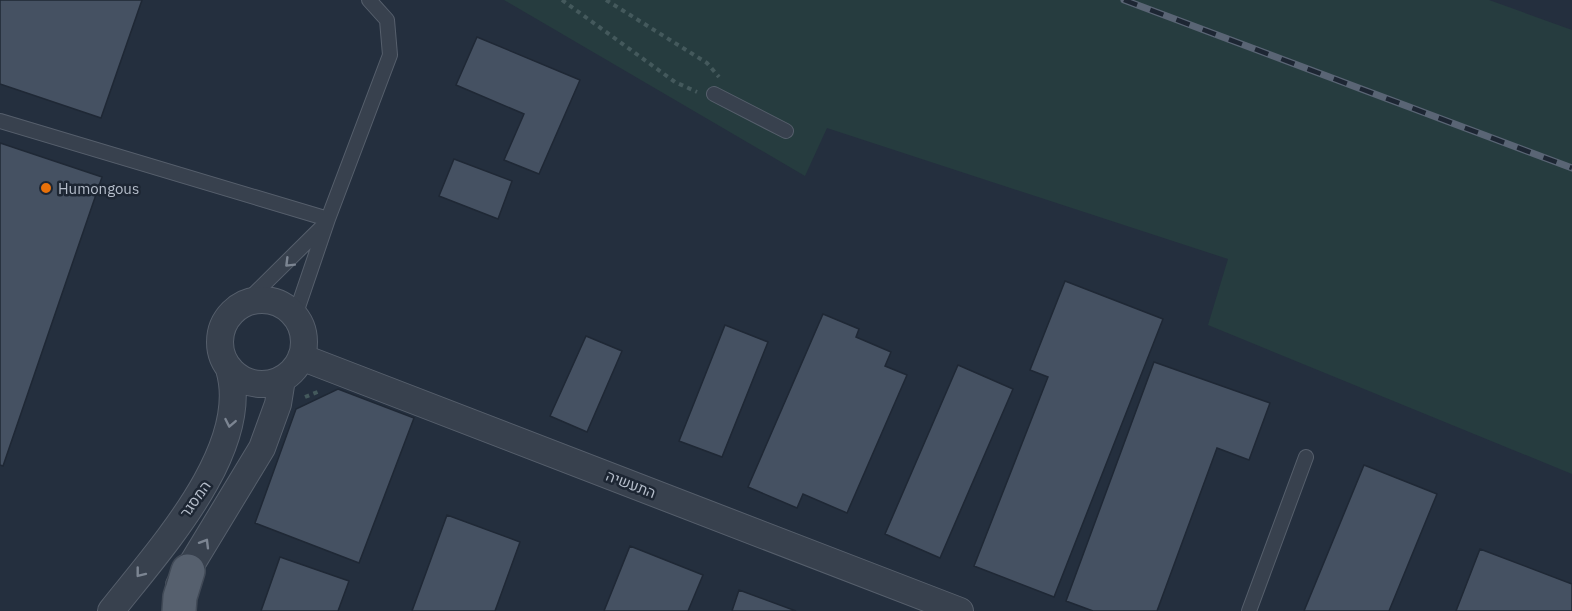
<svg xmlns="http://www.w3.org/2000/svg" width="1572" height="611" viewBox="0 0 1572 611" font-family="'IBM Plex Sans',Heebo,sans-serif">
<rect width="100%" height="100%" fill="#242f3e"/>
<path fill="#263c3f" d="M 504,0 L 1489,0 L 1572,30 L 1572,474 L 1208,325 L 1228,259 L 827,128 L 805,176 Z"/>
<path fill="#455162" stroke="#1f2835" stroke-width="1.5" d="M 0,0 L 142,0 L 101,118 L 0,84 Z
M 477,37 L 580,80 L 539,174 L 504,160 L 524,114 L 456,85 Z
M 0,143 L 102,177 L 3,466 L 0,465 Z
M 454,159 L 512,181 L 498,219 L 439,196 Z
M 1065,281 L 1163,319 L 1054,597 L 974,566 L 1048,377 L 1030,370 Z
M 823,314 L 859,329 L 856,337 L 891,352 L 885,366 L 907,375 L 847,513 L 803,494 L 797,508 L 748,487 Z
M 725,325 L 768,342 L 722,457 L 679,441 Z
M 586,336 L 622,351 L 587,432 L 550,416 Z
M 1154,362 L 1270,403 L 1249,460 L 1217,448 L 1157,611 L 1093,611 L 1066,601 Z
M 958,365 L 1013,389 L 940,558 L 885,534 Z
M 338,389 L 414,418 L 359,563 L 255,523 L 296,409 Z
M 1364,465 L 1437,494 L 1389,611 L 1304,611 Z
M 447,515 L 520,542 L 495,611 L 412,611 Z
M 630,546 L 703,575 L 688,611 L 604,611 Z
M 1480,549 L 1572,584 L 1572,611 L 1456,611 Z
M 280,557 L 349,581 L 338,611 L 261,611 Z
M 739,590 L 796,611 L 732,611 Z"/>
<g fill="none" stroke-linecap="round" stroke-linejoin="round">
<g stroke="#565f6c" stroke-width="16">
<path id="lane" d="M 714,94 L 786,131
M 0,121 L 328,219
M 244,304 L 321,228
M 295,316 L 328,219 L 390,55 L 387,20 L 369,0
M 1249,611 L 1306,457"/>
</g>
<g stroke="#565f6c" stroke-width="28">
<path id="street" d="M220 342a42 42 0 1 1 84 0a42 42 0 1 1-84 0Z
M 301,357 L 960,611
M 179,585 L 262,448 L 278,404 L 282,379
M 111,611 C 158,551 253,449 229,369"/>
</g>
<g stroke="#414a57" stroke-width="36">
<path id="primary" d="M 179,611 L 180,597 L 188,571"/>
</g>
<path stroke="#44595c" stroke-width="4" stroke-dasharray="4.5 4.5" stroke-linecap="butt" d="M 562,0 L 675,82 L 697,92
M 606,0 L 707,63 L 719,77
M 305,397 L 320,391"/>
<use href="#lane" stroke="#38414e" stroke-width="14"/>
<use href="#street" stroke="#38414e" stroke-width="26"/>
<use href="#primary" stroke="#56606e" stroke-width="33"/>
<g stroke="#5a6575" stroke-width="7">
<path id="rail" d="M 1124,0 L 1572,168"/>
</g>
<use href="#rail" stroke="#1d2633" stroke-width="4.5" stroke-dasharray="14" stroke-linecap="butt"/>
</g>
<defs><path id="oneway-chevron" d="M-2-3.5L2.5 0L-2 3.5" fill="none" stroke-width="1.6" stroke-linecap="round" stroke-linejoin="round" transform="scale(1.5)"/></defs>
<g stroke="#7c8592">
<use href="#oneway-chevron" transform="translate(289 263) rotate(135)"/>
<use href="#oneway-chevron" transform="translate(230 423) rotate(101)"/>
<use href="#oneway-chevron" transform="translate(205 543) rotate(-59)"/>
<use href="#oneway-chevron" transform="translate(140 573) rotate(128)"/>
</g>
<circle fill="#e8710a" stroke="#1d2633" stroke-width="2" cx="46" cy="188" r="6"/>
<g text-anchor="middle" dominant-baseline="central" stroke-width="5" stroke-linejoin="round" paint-order="stroke">
<g font-size="15" fill="#b4bcc9" stroke="#1d2633" text-anchor="start">
<text x="58" y="188">Humongous</text>
</g>
<g font-size="15" fill="#b4bcc9" stroke="#1d2633">
<text transform="translate(631 484) rotate(21)">התעשיה</text>
<text transform="translate(195 499) rotate(-54)">המסגר</text>
</g>
</g>
</svg>
